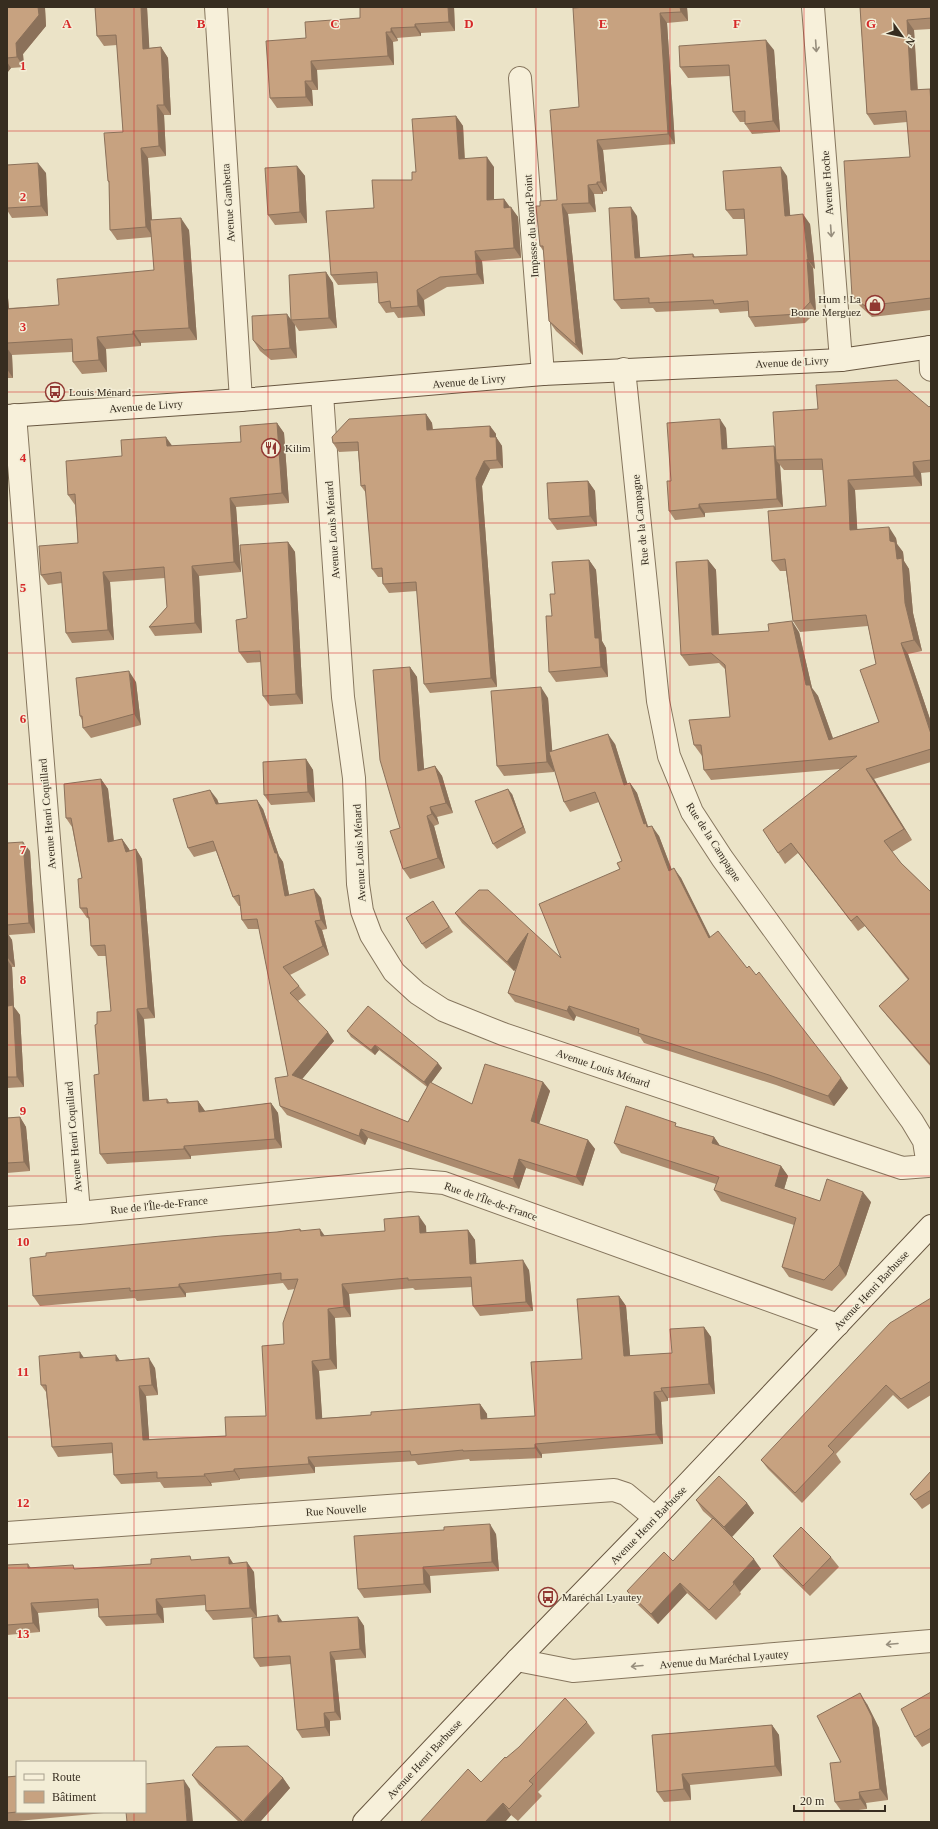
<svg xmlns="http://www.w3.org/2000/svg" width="938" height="1829" viewBox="0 0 938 1829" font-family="'Times New Roman',serif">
<rect width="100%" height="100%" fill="#ebe3c7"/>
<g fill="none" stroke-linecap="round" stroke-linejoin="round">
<g stroke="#86765e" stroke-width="24">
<path id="street" d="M 216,7 L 241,400
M 813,7 L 841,360
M 520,78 L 543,374
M 930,347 L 931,370
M 624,369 L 658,701 L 669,756 L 692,812 L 722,858 L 912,1121 L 924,1141 L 928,1166
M 322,394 L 343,697 L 354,778 L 358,884 L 362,911 L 371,935 L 394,972 L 417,993 L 443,1010 L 503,1034 L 902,1168 L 928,1166
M 15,415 L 79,1213
M 7,1218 L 79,1213 L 409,1180 L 444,1183 L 838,1325
M 7,1533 L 614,1490 L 626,1494 L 655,1518
M 517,1660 L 573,1671 L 931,1641"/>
</g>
<g stroke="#685741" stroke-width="24">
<path id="secondary" d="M 7,416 L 241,400 L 543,374 L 841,360 L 931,347
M 364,1822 L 517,1660 L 655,1518 L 931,1226"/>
</g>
<use href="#street" stroke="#f7f0da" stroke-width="22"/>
<use href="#secondary" stroke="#f7f0da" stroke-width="22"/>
</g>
<path fill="#ab8b6e" d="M 7,7 L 44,7 L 45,8 L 46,26 L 23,54 L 24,67 L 11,68 L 7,73 Z
M 95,7 L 147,7 L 149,48 L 161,47 L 168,58 L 171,115 L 164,115 L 166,156 L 148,158 L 152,220 L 189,230 L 197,340 L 141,343 L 141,346 L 106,349 L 107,372 L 82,374 L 73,362 L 72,352 L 12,355 L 13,378 L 7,378 L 7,287 L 9,308 L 59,305 L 154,270 L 152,237 L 117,240 L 110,230 L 109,183 L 108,181 L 123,132 L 117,45 L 104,46 L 97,36 Z
M 454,7 L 455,31 L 421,33 L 421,36 L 397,38 L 398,41 L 393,42 L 394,65 L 317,70 L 318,90 L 312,90 L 313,106 L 277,108 L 270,98 L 306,38 L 360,18 Z
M 586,7 L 687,7 L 688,21 L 667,23 L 675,144 L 603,150 L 607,191 L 603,192 L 603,194 L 594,194 L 596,212 L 568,214 L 583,355 L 556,331 L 549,321 L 544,252 L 540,246 L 540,206 L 557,200 L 579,107 Z
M 860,7 L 931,7 L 931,29 L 914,30 L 918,90 L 930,89 L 931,91 L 931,310 L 872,317 L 860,306 L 852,296 L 910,157 L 907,122 L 874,125 L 867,114 Z
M 774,50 L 780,132 L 752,134 L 745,124 L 745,122 L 740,122 L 733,112 L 730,76 L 688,78 L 680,67 Z
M 456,116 L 463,126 L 465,159 L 494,167 L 494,199 L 504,199 L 510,207 L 518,217 L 521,258 L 482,261 L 484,284 L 447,287 L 424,300 L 425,316 L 398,318 L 394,312 L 386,313 L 379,303 L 378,283 L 338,285 L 331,275 L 374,208 L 412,180 L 416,172 Z
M 7,165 L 46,173 L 48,216 L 12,218 L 7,210 Z
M 297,166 L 305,176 L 307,223 L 275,225 L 268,215 Z
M 787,176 L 790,215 L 810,224 L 815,269 L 813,268 L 816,312 L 805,323 L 755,327 L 749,317 L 748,311 L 720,313 L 718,309 L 656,312 L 653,308 L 621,309 L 614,300 L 637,216 L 640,258 L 693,254 L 695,257 L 747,255 L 745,219 L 733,219 L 726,210 Z
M 326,272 L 333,283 L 337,328 L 299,331 L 295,325 L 297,358 L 271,360 L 260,351 L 253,340 L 291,320 Z
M 931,405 L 931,472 L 921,473 L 922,486 L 855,490 L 857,529 L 896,538 L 897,544 L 903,552 L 904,561 L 909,569 L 913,613 L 922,651 L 908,654 L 931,722 L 931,762 L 874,779 L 912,840 L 892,852 L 901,863 L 931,892 L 931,1067 L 887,1016 L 879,1006 L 908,980 L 865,926 L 858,931 L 798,853 L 785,864 L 778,853 L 840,769 L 711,780 L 704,770 L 702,756 L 694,745 L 730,717 L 726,670 L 719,663 L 689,666 L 681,655 L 708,560 L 716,570 L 719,634 L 799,632 L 812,688 L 818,696 L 833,738 L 879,722 L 876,664 L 868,626 L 800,632 L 793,621 L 786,571 L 780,571 L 772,561 L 826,506 L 823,470 L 784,470 L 780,465 L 783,507 L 705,513 L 705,517 L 675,520 L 669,511 L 671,481 L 726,428 L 727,449 L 776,449 L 929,407 Z
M 426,414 L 432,423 L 433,429 L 490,426 L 496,434 L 496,437 L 502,446 L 503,468 L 490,469 L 482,486 L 497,687 L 430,693 L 424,684 L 417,591 L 389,593 L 383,584 L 382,577 L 378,577 L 372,569 L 366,493 L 361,486 L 358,451 L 339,452 L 333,443 Z
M 277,423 L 284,433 L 289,503 L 236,507 L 241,572 L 199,576 L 202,633 L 155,636 L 149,627 L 167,607 L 165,578 L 110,582 L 114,640 L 72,643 L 66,633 L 62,583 L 48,585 L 41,575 L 78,543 L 75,505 L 68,495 L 122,456 L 172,446 L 241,442 Z
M 588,481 L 595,491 L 597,526 L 557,530 L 549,519 Z
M 288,542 L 295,552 L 303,704 L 270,706 L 263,696 L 261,662 L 247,663 L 239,652 L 247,618 Z
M 589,560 L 596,570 L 602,641 L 606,648 L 608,677 L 556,682 L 549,672 L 552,616 L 555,594 Z
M 410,667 L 417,677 L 424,769 L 435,766 L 442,776 L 453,813 L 437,817 L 439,824 L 434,826 L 445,868 L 410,879 L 403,869 L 400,828 Z
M 136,682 L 141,725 L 91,738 L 83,728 L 82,720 L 80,716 Z
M 548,698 L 552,751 L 615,744 L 627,784 L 630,783 L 637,793 L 648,826 L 659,836 L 672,870 L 681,878 L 710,937 L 747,968 L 848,1088 L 834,1106 L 776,1085 L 644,1043 L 640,1037 L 576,1016 L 574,1021 L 515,1002 L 508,993 L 517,968 L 514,971 L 462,923 L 455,913 L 561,958 L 620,869 L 622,861 L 599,802 L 570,812 L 564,802 L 554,769 L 554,772 L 504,776 L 497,766 Z
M 306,759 L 313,770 L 315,802 L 271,805 L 264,795 Z
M 101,779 L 108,789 L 114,841 L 122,839 L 129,849 L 130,851 L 136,849 L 142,859 L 155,1018 L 144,1019 L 149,1100 L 167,1099 L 170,1103 L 198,1101 L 205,1111 L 271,1103 L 278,1113 L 282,1148 L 191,1156 L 191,1159 L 107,1164 L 100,1154 L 99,1074 L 97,1024 L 111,1011 L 106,956 L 98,956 L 91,946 L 89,920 L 88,918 L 87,918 L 80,908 L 82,878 L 72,827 L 66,818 Z
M 512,794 L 526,833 L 497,849 L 493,844 Z
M 217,799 L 219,804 L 263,809 L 279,856 L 283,862 L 289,895 L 321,898 L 327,929 L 322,930 L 329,955 L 290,975 L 299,986 L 306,995 L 298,1001 L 334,1041 L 302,1079 L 408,1122 L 427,1087 L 379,1050 L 375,1055 L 351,1037 L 347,1031 L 442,1068 L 431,1083 L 472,1104 L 543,1082 L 550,1091 L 539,1124 L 588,1140 L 595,1149 L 583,1186 L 526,1168 L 519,1189 L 368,1138 L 365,1145 L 287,1115 L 280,1106 L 288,1076 L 259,929 L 248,929 L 242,920 L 241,906 L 239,906 L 233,897 L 216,851 L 194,857 L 188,848 Z
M 7,843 L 30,851 L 35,933 L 9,935 L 12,940 L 15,967 L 12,967 L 14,1007 L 20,1015 L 24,1087 L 7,1088 Z
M 433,901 L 453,932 L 426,949 L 422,944 Z
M 20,1117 L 26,1127 L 30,1171 L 7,1173 L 7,1118 Z
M 679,1127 L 714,1137 L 720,1146 L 781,1166 L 788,1176 L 784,1189 L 820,1201 L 871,1202 L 846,1276 L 832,1291 L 789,1277 L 782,1267 L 794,1225 L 721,1201 L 714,1190 L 716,1184 L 621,1153 L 614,1143 Z
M 426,1226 L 426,1233 L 468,1230 L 475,1240 L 476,1263 L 529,1270 L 533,1311 L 480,1316 L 473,1306 L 472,1287 L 415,1290 L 413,1288 L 349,1294 L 351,1317 L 335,1318 L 337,1369 L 319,1371 L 322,1418 L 371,1415 L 480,1404 L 487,1414 L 487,1419 L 535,1416 L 582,1359 L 619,1296 L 626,1306 L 630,1356 L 672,1353 L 704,1327 L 711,1337 L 715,1394 L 668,1398 L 668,1401 L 661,1402 L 663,1444 L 542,1454 L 542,1458 L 470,1461 L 469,1459 L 418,1465 L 415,1461 L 315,1467 L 315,1473 L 240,1479 L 240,1480 L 211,1483 L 212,1486 L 164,1488 L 160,1482 L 121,1484 L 114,1475 L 113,1453 L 58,1457 L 52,1447 L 46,1392 L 41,1385 L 84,1358 L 120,1360 L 155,1368 L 158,1395 L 146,1396 L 149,1439 L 226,1436 L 266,1416 L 284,1344 L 295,1289 L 288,1290 L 283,1283 L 186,1293 L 186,1297 L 137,1301 L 135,1298 L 40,1306 L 33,1296 L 277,1232 L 300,1229 L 302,1231 L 325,1236 L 385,1231 Z
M 931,1298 L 931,1395 L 908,1409 L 893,1395 L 836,1454 L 841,1462 L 802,1503 L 768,1469 L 761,1460 Z
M 931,1471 L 931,1503 L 922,1509 L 910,1494 Z
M 696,1500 L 747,1503 L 754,1513 L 732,1537 L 761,1569 L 740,1592 L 741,1594 L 716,1620 L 687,1593 L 658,1624 L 634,1601 L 627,1591 L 673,1561 L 712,1519 L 703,1511 Z
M 496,1534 L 499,1571 L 430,1576 L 431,1593 L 364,1598 L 358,1589 Z
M 773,1556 L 831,1557 L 839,1567 L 810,1596 L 780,1567 Z
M 229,1557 L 233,1563 L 254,1572 L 257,1617 L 213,1620 L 206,1611 L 206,1605 L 163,1608 L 164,1623 L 106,1626 L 99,1617 L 99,1608 L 38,1613 L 40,1632 L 7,1635 L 7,1565 L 28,1564 L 31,1568 L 76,1569 L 151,1564 Z
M 358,1617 L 364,1626 L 366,1658 L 335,1660 L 341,1720 L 330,1721 L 330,1736 L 302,1738 L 297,1730 L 291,1664 L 260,1667 L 254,1658 L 283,1622 Z
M 931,1692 L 931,1742 L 922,1747 L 915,1737 Z
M 867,1704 L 879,1728 L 888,1800 L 866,1803 L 867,1809 L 842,1812 L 835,1802 L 841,1762 Z
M 587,1722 L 595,1733 L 538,1792 L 542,1796 L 518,1821 L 511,1815 L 505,1822 L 420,1822 L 481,1782 L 506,1758 Z
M 772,1725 L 779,1735 L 782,1776 L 690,1785 L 691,1800 L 664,1802 L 657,1792 L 652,1735 Z
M 192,1775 L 283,1778 L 290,1788 L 260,1822 L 239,1822 L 199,1785 Z
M 17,1776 L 17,1812 L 104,1812 L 104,1813 L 7,1822 L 7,1777 Z"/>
<path fill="#8b715a" d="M 38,7 L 44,7 L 45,8 L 46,26 L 23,54 L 24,67 L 17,57 L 16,43 Z
M 141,7 L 147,7 L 150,59 L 143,49 Z
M 448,7 L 454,7 L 455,31 L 449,22 Z
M 680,7 L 687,7 L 688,21 L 681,12 Z
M 660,13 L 667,23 L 675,144 L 668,134 Z
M 907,20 L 914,30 L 918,101 L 911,90 Z
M 415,24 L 421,33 L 421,36 L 415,27 Z
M 391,28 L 397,38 L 398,41 L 391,32 Z
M 386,32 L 393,42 L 394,65 L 388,56 Z
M 766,40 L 774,50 L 780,132 L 773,121 Z
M 161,47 L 168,58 L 171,115 L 164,105 Z
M 311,61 L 317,70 L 318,90 L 312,81 Z
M 7,62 L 11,68 L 7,73 Z
M 305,81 L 312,90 L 313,106 L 306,97 Z
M 157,105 L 164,115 L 166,156 L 159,146 Z
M 456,116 L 463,126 L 465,169 L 459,159 Z
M 597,140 L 603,150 L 607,191 L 601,182 Z
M 141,148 L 148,158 L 153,237 L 146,227 Z
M 487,157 L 494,167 L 494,210 L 487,200 Z
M 38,163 L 46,173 L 48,216 L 41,206 Z
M 297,166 L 305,176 L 307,223 L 300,212 Z
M 781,167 L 787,176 L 791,225 L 785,216 Z
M 597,182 L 603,192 L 603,194 L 597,184 Z
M 588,185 L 594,194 L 596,212 L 589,203 Z
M 504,199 L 511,209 L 504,208 Z
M 562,204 L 568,214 L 583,355 L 576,345 Z
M 511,207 L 518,217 L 521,258 L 514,248 Z
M 631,207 L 637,216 L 641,268 L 635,258 Z
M 803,214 L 810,224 L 815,269 L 808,260 Z
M 181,218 L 189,230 L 197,340 L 189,328 Z
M 475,251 L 482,261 L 484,284 L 477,274 Z
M 807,259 L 813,268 L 816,312 L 810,302 Z
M 326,272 L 333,283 L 337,328 L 329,318 Z
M 7,287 L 10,321 L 7,317 Z
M 417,290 L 424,300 L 425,316 L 418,306 Z
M 287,314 L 295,325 L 297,358 L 290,348 Z
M 133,331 L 141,343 L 141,346 L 133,334 Z
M 97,337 L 106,349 L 107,372 L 99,360 Z
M 7,348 L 12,355 L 13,378 L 7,369 Z
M 426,414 L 432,423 L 433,438 L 427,430 Z
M 720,419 L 726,428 L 728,457 L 722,449 Z
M 277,423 L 284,433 L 289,503 L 282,493 Z
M 490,426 L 496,434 L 496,437 L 502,446 L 503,468 L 497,460 L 490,437 Z
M 166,437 L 173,447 L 167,446 Z
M 774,446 L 780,454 L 776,460 L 780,465 L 783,507 L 777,499 Z
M 484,461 L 490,469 L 482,486 L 497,687 L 491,678 L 476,478 Z
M 913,462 L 921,473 L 922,486 L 914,476 Z
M 848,480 L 855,490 L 858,541 L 850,530 Z
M 588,481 L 595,491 L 597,526 L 590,516 Z
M 230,498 L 236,507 L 241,572 L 234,562 Z
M 699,504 L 705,513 L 705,517 L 699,508 Z
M 889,527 L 896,538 L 897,544 L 903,552 L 904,561 L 909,569 L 913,613 L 922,651 L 914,640 L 905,603 L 897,559 L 890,541 Z
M 288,542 L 295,552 L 303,704 L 296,694 Z
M 589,560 L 596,570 L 602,641 L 606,648 L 608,677 L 601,667 L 595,638 Z
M 708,560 L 716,570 L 719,645 L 712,635 Z
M 192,566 L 199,576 L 202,633 L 195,623 Z
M 103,572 L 110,582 L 114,640 L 108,630 Z
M 792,621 L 799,632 L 812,688 L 818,696 L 837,750 L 829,740 L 806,685 Z
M 901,643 L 908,654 L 931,722 L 931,734 Z
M 410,667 L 417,677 L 425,781 L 418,771 Z
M 129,671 L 136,682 L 141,725 L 134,714 Z
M 541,687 L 548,698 L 554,772 L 547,762 Z
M 608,734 L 615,744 L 631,795 L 624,785 Z
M 306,759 L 313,770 L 315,802 L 308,792 Z
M 435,766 L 442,776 L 453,813 L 446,803 Z
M 866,769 L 874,779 L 912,840 L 904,829 Z
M 101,779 L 108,789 L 115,852 L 108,842 Z
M 630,783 L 637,793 L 648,827 L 653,833 L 644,824 Z
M 508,789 L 512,794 L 526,833 L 523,827 Z
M 210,790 L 217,799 L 222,813 L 216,804 Z
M 257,800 L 263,809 L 279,856 L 283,862 L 291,905 L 285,896 L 275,853 Z
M 430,807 L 437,817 L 439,824 L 432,814 Z
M 427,816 L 434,826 L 445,868 L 438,858 Z
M 652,826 L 659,836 L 676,881 L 669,871 Z
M 122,839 L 129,849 L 133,862 L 126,852 Z
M 23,842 L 30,851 L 35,933 L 29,923 Z
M 136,849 L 142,859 L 155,1018 L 148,1008 Z
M 674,868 L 681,878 L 716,948 L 709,938 Z
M 314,889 L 321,898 L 327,929 L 321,920 Z
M 315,921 L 322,930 L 329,955 L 323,946 Z
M 7,933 L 12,940 L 15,967 L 7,957 Z
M 528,933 L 535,943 L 514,971 L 507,962 Z
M 7,959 L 12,967 L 14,1007 L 20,1015 L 24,1087 L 17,1077 L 8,1006 Z
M 569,1006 L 576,1016 L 574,1021 L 567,1011 Z
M 137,1009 L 144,1019 L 150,1111 L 143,1101 Z
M 328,1032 L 334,1041 L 298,1084 L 292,1075 Z
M 375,1045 L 379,1050 L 375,1055 L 371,1050 Z
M 438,1063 L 442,1068 L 428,1087 L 424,1082 Z
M 841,1078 L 848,1088 L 834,1106 L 828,1096 Z
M 543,1082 L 550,1091 L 537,1130 L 531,1121 Z
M 198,1101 L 205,1111 L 199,1112 Z
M 271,1103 L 278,1113 L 282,1148 L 275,1139 Z
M 20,1117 L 26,1127 L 30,1171 L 24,1162 Z
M 361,1129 L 368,1138 L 365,1145 L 359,1136 Z
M 714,1137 L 721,1147 L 712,1143 Z
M 588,1140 L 595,1149 L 583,1186 L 576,1177 Z
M 184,1146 L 191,1156 L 191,1159 L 184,1149 Z
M 519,1159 L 526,1168 L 519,1189 L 513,1179 Z
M 781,1166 L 788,1176 L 782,1196 L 775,1186 Z
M 863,1192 L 871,1202 L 846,1276 L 839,1265 Z
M 419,1216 L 426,1226 L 427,1243 L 420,1233 Z
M 320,1229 L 327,1239 L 321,1236 Z
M 468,1230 L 475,1240 L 477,1274 L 470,1264 Z
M 523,1260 L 529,1270 L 533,1311 L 526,1302 Z
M 179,1284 L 186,1293 L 186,1297 L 179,1287 Z
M 342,1284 L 349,1294 L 351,1317 L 344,1307 Z
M 619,1296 L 626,1306 L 631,1366 L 624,1356 Z
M 328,1309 L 335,1318 L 337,1369 L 330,1359 Z
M 704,1327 L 711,1337 L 715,1394 L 709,1384 Z
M 80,1352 L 87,1362 L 80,1358 Z
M 116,1355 L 123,1365 L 116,1361 Z
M 149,1358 L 155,1368 L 158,1395 L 152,1385 Z
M 312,1361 L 319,1371 L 323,1429 L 316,1419 Z
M 139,1386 L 146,1396 L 150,1450 L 143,1440 Z
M 661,1388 L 668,1398 L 668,1401 L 662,1391 Z
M 654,1392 L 661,1402 L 663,1444 L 656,1434 Z
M 480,1404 L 487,1414 L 488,1429 L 481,1419 Z
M 535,1444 L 542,1454 L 542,1458 L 535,1448 Z
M 308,1457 L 315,1467 L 315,1473 L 309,1464 Z
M 234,1469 L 240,1479 L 240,1480 L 234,1471 Z
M 204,1474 L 211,1483 L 212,1486 L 205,1476 Z
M 747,1503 L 754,1513 L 731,1538 L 724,1527 Z
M 490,1524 L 496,1534 L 499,1571 L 492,1562 Z
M 229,1557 L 235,1567 L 229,1564 Z
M 754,1559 L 761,1569 L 740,1592 L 733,1582 Z
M 247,1562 L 254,1572 L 257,1617 L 250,1608 Z
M 423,1567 L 430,1576 L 431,1593 L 424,1584 Z
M 680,1583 L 687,1593 L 658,1624 L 651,1614 Z
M 156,1599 L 163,1608 L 164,1623 L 157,1614 Z
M 31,1603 L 38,1613 L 40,1632 L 33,1623 Z
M 278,1615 L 284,1624 L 278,1622 Z
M 358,1617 L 364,1626 L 366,1658 L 360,1649 Z
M 330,1652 L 335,1660 L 341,1720 L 335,1712 Z
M 860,1693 L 867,1704 L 879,1728 L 888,1800 L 880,1789 Z
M 324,1713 L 330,1721 L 330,1736 L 325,1727 Z
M 772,1725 L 779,1735 L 782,1776 L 775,1766 Z
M 682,1774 L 690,1785 L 691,1800 L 684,1789 Z
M 283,1778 L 290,1788 L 260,1822 L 244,1822 Z
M 184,1780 L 190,1789 L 193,1822 L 187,1822 Z
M 859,1792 L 866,1803 L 867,1809 L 860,1799 Z
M 503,1803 L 511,1815 L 505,1822 L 485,1822 Z"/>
<path fill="#c7a280" stroke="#8b715a" d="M 7,7 L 38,7 L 39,15 L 16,43 L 17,57 L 7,58 Z
M 95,7 L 141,7 L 143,49 L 161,47 L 164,105 L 157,105 L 159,146 L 141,148 L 146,227 L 110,230 L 109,181 L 108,181 L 104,133 L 123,132 L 116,35 L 97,36 Z
M 360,7 L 448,7 L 449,22 L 415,24 L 415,27 L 391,28 L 391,32 L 386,32 L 388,56 L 311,61 L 312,81 L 305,81 L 306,97 L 270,98 L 266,41 L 306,38 L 305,22 L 360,18 Z
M 586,7 L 680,7 L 681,12 L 660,13 L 668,134 L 597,140 L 601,182 L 597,182 L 597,184 L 588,185 L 589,203 L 562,204 L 576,345 L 549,321 L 543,246 L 540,246 L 536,206 L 540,206 L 540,201 L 557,200 L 550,110 L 579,107 L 573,8 Z
M 860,7 L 931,7 L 931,18 L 907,20 L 911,90 L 930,89 L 931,105 L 931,298 L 865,306 L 852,296 L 844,161 L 910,157 L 906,111 L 867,114 Z
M 766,40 L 773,121 L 745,124 L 745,111 L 733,112 L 729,65 L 680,67 L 679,46 Z
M 456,116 L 459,159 L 487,157 L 487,200 L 504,199 L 504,208 L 511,207 L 514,248 L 475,251 L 477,274 L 440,277 L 417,290 L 418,306 L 391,308 L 390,301 L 379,303 L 377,272 L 331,275 L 326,211 L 374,208 L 372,180 L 412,180 L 412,172 L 416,172 L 412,119 Z
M 38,163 L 41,206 L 7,208 L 7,165 Z
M 297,166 L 300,212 L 268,215 L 265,168 Z
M 781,167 L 785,216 L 803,214 L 808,260 L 807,259 L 810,302 L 799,314 L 749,317 L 748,301 L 714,304 L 713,300 L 649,303 L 649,298 L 614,300 L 609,208 L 631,207 L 635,258 L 693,254 L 693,257 L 747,255 L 744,209 L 726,210 L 723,171 Z
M 181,218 L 189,328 L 133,331 L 133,334 L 97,337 L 99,360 L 73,362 L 72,339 L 7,343 L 7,309 L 59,305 L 57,279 L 154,270 L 150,220 Z
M 326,272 L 329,318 L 291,320 L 289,275 Z
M 287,314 L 290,348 L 264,350 L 253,340 L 252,316 Z
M 897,380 L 929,407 L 931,405 L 931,460 L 913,462 L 914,476 L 848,480 L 850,530 L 889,527 L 890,541 L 895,542 L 897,559 L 902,558 L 905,603 L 914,640 L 901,643 L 931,734 L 931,749 L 866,769 L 904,829 L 884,841 L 901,863 L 931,892 L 931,1065 L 879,1006 L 909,979 L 857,916 L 851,921 L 791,843 L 778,853 L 763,830 L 857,756 L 704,770 L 701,745 L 694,745 L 689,720 L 730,717 L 725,665 L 711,653 L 681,655 L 676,562 L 708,560 L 712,635 L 769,631 L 768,624 L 792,621 L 806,685 L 810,685 L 829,740 L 879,722 L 860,670 L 876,664 L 866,615 L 793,621 L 785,559 L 772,561 L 768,511 L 826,506 L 822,459 L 776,460 L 773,412 L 818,409 L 816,385 Z
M 426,414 L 427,430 L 490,426 L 490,437 L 496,437 L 497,460 L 484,461 L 476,478 L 491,678 L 424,684 L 416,582 L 383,584 L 382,568 L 372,569 L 365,485 L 361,486 L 358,442 L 333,443 L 332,437 L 349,419 Z
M 720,419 L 722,449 L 774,446 L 777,499 L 699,504 L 699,508 L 669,511 L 667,481 L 671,481 L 667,423 Z
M 277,423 L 282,493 L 230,498 L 234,562 L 192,566 L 195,623 L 149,627 L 167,607 L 164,567 L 103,572 L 108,630 L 66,633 L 61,572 L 41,575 L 39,546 L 78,543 L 75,494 L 68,495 L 66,461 L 122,456 L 121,440 L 166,437 L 167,446 L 241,442 L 240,426 Z
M 588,481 L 590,516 L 549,519 L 547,483 Z
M 288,542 L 296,694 L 263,696 L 260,651 L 239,652 L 236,620 L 247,618 L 240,545 Z
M 589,560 L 595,638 L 599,638 L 601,667 L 549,672 L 546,616 L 552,616 L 550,594 L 555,594 L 552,562 Z
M 410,667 L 418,771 L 435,766 L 446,803 L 430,807 L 432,814 L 427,816 L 438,858 L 403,869 L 390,831 L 400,828 L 380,760 L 373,670 Z
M 129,671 L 134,714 L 83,728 L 82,716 L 80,716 L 76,678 Z
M 541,687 L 547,762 L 497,766 L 491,691 Z
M 608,734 L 624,785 L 630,783 L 644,824 L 646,823 L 647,827 L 652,826 L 669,871 L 674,868 L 709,938 L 718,931 L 747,968 L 749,966 L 756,975 L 759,972 L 841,1078 L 828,1096 L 769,1075 L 638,1033 L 639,1029 L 569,1006 L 567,1011 L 508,993 L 528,933 L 507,962 L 455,913 L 479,890 L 488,890 L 561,958 L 539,904 L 620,869 L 617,863 L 622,861 L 595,792 L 564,802 L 549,752 Z
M 306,759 L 308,792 L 264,795 L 263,762 Z
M 101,779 L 108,842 L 122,839 L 126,852 L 136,849 L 148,1008 L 137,1009 L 143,1101 L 167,1099 L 167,1103 L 198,1101 L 199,1112 L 271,1103 L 275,1139 L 184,1146 L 184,1149 L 100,1154 L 94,1075 L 99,1074 L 95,1025 L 97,1024 L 97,1012 L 111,1011 L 105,945 L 91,946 L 89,917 L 88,917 L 87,908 L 80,908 L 78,879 L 82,878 L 71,818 L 66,818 L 64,784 Z
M 508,789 L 523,827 L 493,844 L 475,801 Z
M 210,790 L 216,804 L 257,800 L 275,853 L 277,853 L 285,896 L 314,889 L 321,920 L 315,921 L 323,946 L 283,967 L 299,986 L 290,993 L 328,1032 L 292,1075 L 408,1122 L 430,1082 L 472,1104 L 485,1064 L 543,1082 L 531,1121 L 588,1140 L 576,1177 L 519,1159 L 513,1179 L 361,1129 L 359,1136 L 280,1106 L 275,1078 L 288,1076 L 257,919 L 242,920 L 239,895 L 233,897 L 213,841 L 188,848 L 173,799 Z
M 23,842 L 29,923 L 7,925 L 7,843 Z
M 433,901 L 449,927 L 422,944 L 406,918 Z
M 7,994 L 8,1006 L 13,1005 L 17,1077 L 7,1077 Z
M 368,1006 L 438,1063 L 424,1082 L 375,1045 L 371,1050 L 347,1031 Z
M 626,1106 L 676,1123 L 675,1126 L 714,1137 L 712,1143 L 781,1166 L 775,1186 L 820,1201 L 827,1179 L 863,1192 L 839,1265 L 824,1280 L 782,1267 L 796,1218 L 714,1190 L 719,1177 L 614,1143 Z
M 20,1117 L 24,1162 L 7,1163 L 7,1118 Z
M 419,1216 L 420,1233 L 468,1230 L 470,1264 L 523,1260 L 526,1302 L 473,1306 L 471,1277 L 408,1280 L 408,1278 L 342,1284 L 344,1307 L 328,1309 L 330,1359 L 312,1361 L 316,1419 L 371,1415 L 371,1412 L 480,1404 L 481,1419 L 535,1416 L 531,1362 L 582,1359 L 577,1299 L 619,1296 L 624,1356 L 672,1353 L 670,1329 L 704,1327 L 709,1384 L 661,1388 L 662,1391 L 654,1392 L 656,1434 L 535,1444 L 535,1448 L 463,1451 L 463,1450 L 411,1455 L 410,1451 L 308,1457 L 309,1464 L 234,1469 L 234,1471 L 204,1474 L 205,1476 L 157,1478 L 157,1472 L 114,1475 L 112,1443 L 52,1447 L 46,1385 L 41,1385 L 39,1356 L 80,1352 L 80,1358 L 116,1355 L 116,1361 L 149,1358 L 152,1385 L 139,1386 L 143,1440 L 226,1436 L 225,1417 L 266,1416 L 262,1346 L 284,1344 L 283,1323 L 298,1279 L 281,1280 L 281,1273 L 179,1284 L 179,1287 L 130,1291 L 130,1288 L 33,1296 L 30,1258 L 46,1256 L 46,1253 L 221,1236 L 277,1232 L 300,1229 L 300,1231 L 320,1229 L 321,1236 L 385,1231 L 384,1219 Z
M 931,1298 L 931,1381 L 901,1399 L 886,1385 L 828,1446 L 834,1452 L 795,1493 L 761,1460 L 890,1323 Z
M 931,1471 L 931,1490 L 915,1500 L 910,1494 Z
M 719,1476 L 747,1503 L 724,1527 L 696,1500 Z
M 713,1518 L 754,1559 L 733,1582 L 734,1584 L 709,1610 L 680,1583 L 651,1614 L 627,1591 L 664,1552 L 673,1561 Z
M 490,1524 L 492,1562 L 423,1567 L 424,1584 L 358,1589 L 354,1536 L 444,1530 L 444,1527 Z
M 801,1527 L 831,1557 L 803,1586 L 773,1556 Z
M 190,1556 L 191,1560 L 229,1557 L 229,1564 L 247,1562 L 250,1608 L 206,1611 L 205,1595 L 156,1599 L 157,1614 L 99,1617 L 98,1599 L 31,1603 L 33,1623 L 7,1625 L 7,1565 L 28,1564 L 28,1568 L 73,1565 L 74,1569 L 151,1564 L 151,1559 Z
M 278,1615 L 278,1622 L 358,1617 L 360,1649 L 330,1652 L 335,1712 L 324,1713 L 325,1727 L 297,1730 L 290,1656 L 254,1658 L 252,1618 Z
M 931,1692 L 931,1728 L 915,1737 L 901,1709 Z
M 860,1693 L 872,1717 L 880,1789 L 859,1792 L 860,1799 L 835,1802 L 830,1763 L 841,1762 L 817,1716 Z
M 565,1698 L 587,1722 L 529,1781 L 533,1784 L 509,1809 L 503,1803 L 485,1822 L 420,1822 L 468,1769 L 481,1782 L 505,1757 L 506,1758 L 519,1747 Z
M 772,1725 L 775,1766 L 682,1774 L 684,1789 L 657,1792 L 652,1735 Z
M 248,1746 L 283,1778 L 243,1822 L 192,1775 L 216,1747 Z
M 17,1776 L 17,1812 L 7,1813 L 7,1777 Z
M 184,1780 L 187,1822 L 127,1822 L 126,1812 L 145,1812 L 145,1784 Z"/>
<defs><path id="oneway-shaft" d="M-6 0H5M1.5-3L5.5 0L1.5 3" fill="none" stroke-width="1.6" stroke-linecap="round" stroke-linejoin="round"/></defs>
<g stroke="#978e7d">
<use href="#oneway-shaft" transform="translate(816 46) rotate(86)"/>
<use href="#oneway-shaft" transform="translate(831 231) rotate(86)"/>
<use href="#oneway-shaft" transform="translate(892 1644) rotate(175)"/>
<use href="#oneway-shaft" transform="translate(637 1666) rotate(175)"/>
</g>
<path fill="none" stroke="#d62828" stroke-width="1" stroke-opacity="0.55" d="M 134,7 L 134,1762M 268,7 L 268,1822M 402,7 L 402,1822M 536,7 L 536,1822M 670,7 L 670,1822M 804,7 L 804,1822M 7,131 L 931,131M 7,261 L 931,261M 7,392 L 931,392M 7,523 L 931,523M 7,653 L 931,653M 7,784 L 931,784M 7,914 L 931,914M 7,1045 L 931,1045M 7,1176 L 931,1176M 7,1306 L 931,1306M 7,1437 L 931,1437M 7,1568 L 931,1568M 7,1698 L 931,1698M 134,1812 L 134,1822"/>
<defs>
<g id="shop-ring" transform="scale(1)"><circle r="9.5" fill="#f3edd6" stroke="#913832" stroke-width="1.5"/><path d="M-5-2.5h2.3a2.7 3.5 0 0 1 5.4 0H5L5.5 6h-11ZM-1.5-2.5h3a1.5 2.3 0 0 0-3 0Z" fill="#913832"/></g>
<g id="bus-ring" transform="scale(1)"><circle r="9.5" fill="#f3edd6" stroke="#913832" stroke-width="1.5"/><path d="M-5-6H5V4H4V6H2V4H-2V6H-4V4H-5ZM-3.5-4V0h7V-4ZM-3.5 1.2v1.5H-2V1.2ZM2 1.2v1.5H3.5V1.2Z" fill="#913832"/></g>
<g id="restaurant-ring" transform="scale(1)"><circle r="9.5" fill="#f3edd6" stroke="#913832" stroke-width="1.5"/><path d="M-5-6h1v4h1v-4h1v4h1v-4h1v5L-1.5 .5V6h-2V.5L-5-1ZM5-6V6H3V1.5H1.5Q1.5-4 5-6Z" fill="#913832"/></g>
</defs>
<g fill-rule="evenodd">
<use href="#shop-ring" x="875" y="305"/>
<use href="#bus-ring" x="55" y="392"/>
<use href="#restaurant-ring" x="271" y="448"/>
<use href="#bus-ring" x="548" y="1597"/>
</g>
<g text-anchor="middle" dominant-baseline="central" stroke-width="3" stroke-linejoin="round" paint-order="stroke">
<g font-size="11" fill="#372d20" stroke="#f3edd6">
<text transform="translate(827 183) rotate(-94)">Avenue Hoche</text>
<text transform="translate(228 203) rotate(-94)">Avenue Gambetta</text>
<text transform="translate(531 226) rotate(-94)">Impasse du Rond-Point</text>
<text transform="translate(792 362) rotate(-3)">Avenue de Livry</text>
<text transform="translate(469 381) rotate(-5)">Avenue de Livry</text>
<text transform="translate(146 406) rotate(-4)">Avenue de Livry</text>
<text transform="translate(640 520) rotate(-96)">Rue de la Campagne</text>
<text transform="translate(332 530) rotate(-94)">Avenue Louis Ménard</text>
<text transform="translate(47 814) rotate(-95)">Avenue Henri Coquillard</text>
<text transform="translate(714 842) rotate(57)">Rue de la Campagne</text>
<text transform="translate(359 853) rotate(-93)">Avenue Louis Ménard</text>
<text transform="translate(603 1068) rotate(19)">Avenue Louis Ménard</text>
<text transform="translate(73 1137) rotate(-95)">Avenue Henri Coquillard</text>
<text transform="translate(491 1201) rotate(19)">Rue de l'Île-de-France</text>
<text transform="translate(159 1205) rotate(-6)">Rue de l'Île-de-France</text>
<text transform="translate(871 1290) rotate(-47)">Avenue Henri Barbusse</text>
<text transform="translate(336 1510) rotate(-4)">Rue Nouvelle</text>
<text transform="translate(648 1525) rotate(-46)">Avenue Henri Barbusse</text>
<text transform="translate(724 1659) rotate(-5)">Avenue du Maréchal Lyautey</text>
<text transform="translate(424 1759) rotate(-47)">Avenue Henri Barbusse</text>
</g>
<g font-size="11" fill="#372d20" stroke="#f3edd6" text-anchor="start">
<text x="861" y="299" text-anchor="end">Hum ! La<tspan x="861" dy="13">Bonne Merguez</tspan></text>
<text x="69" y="392">Louis Ménard</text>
<text x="285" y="448">Kilim</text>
<text x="562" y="1597">Maréchal Lyautey</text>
</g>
</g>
<g font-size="13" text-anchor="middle" font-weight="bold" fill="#d62828" stroke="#f3edd6" stroke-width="3" stroke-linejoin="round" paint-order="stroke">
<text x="67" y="28">A</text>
<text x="201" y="28">B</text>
<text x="335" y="28">C</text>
<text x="469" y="28">D</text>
<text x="603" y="28">E</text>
<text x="737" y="28">F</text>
<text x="871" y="28">G</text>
<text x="23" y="70">1</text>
<text x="23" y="201">2</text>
<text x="23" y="331">3</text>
<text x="23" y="462">4</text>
<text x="23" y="592">5</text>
<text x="23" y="723">6</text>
<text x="23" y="854">7</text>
<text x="23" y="984">8</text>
<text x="23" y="1115">9</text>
<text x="23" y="1246">10</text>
<text x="23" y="1376">11</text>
<text x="23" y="1507">12</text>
<text x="23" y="1638">13</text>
</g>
<rect width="938" height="1829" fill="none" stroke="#372d20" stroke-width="16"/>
<rect x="16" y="1761" width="130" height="52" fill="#f3edd6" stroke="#a8a08d"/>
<rect x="24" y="1774" width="20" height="6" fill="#f7f0da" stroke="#a8a08d"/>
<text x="52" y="1781" font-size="12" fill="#372d20">Route</text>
<rect x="24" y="1791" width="20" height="12" fill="#c7a280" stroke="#a8a08d"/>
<text x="52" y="1801" font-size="12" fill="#372d20">Bâtiment</text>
<g transform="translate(902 36) rotate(123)" stroke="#f3edd6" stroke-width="3" paint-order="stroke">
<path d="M0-3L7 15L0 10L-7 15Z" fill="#372d20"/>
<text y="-6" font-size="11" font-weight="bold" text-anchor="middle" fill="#372d20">N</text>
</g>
<path d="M794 1805v6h91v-6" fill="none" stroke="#372d20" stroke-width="2"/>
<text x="800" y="1805" font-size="12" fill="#372d20" stroke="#f3edd6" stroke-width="3" paint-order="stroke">20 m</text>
</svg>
